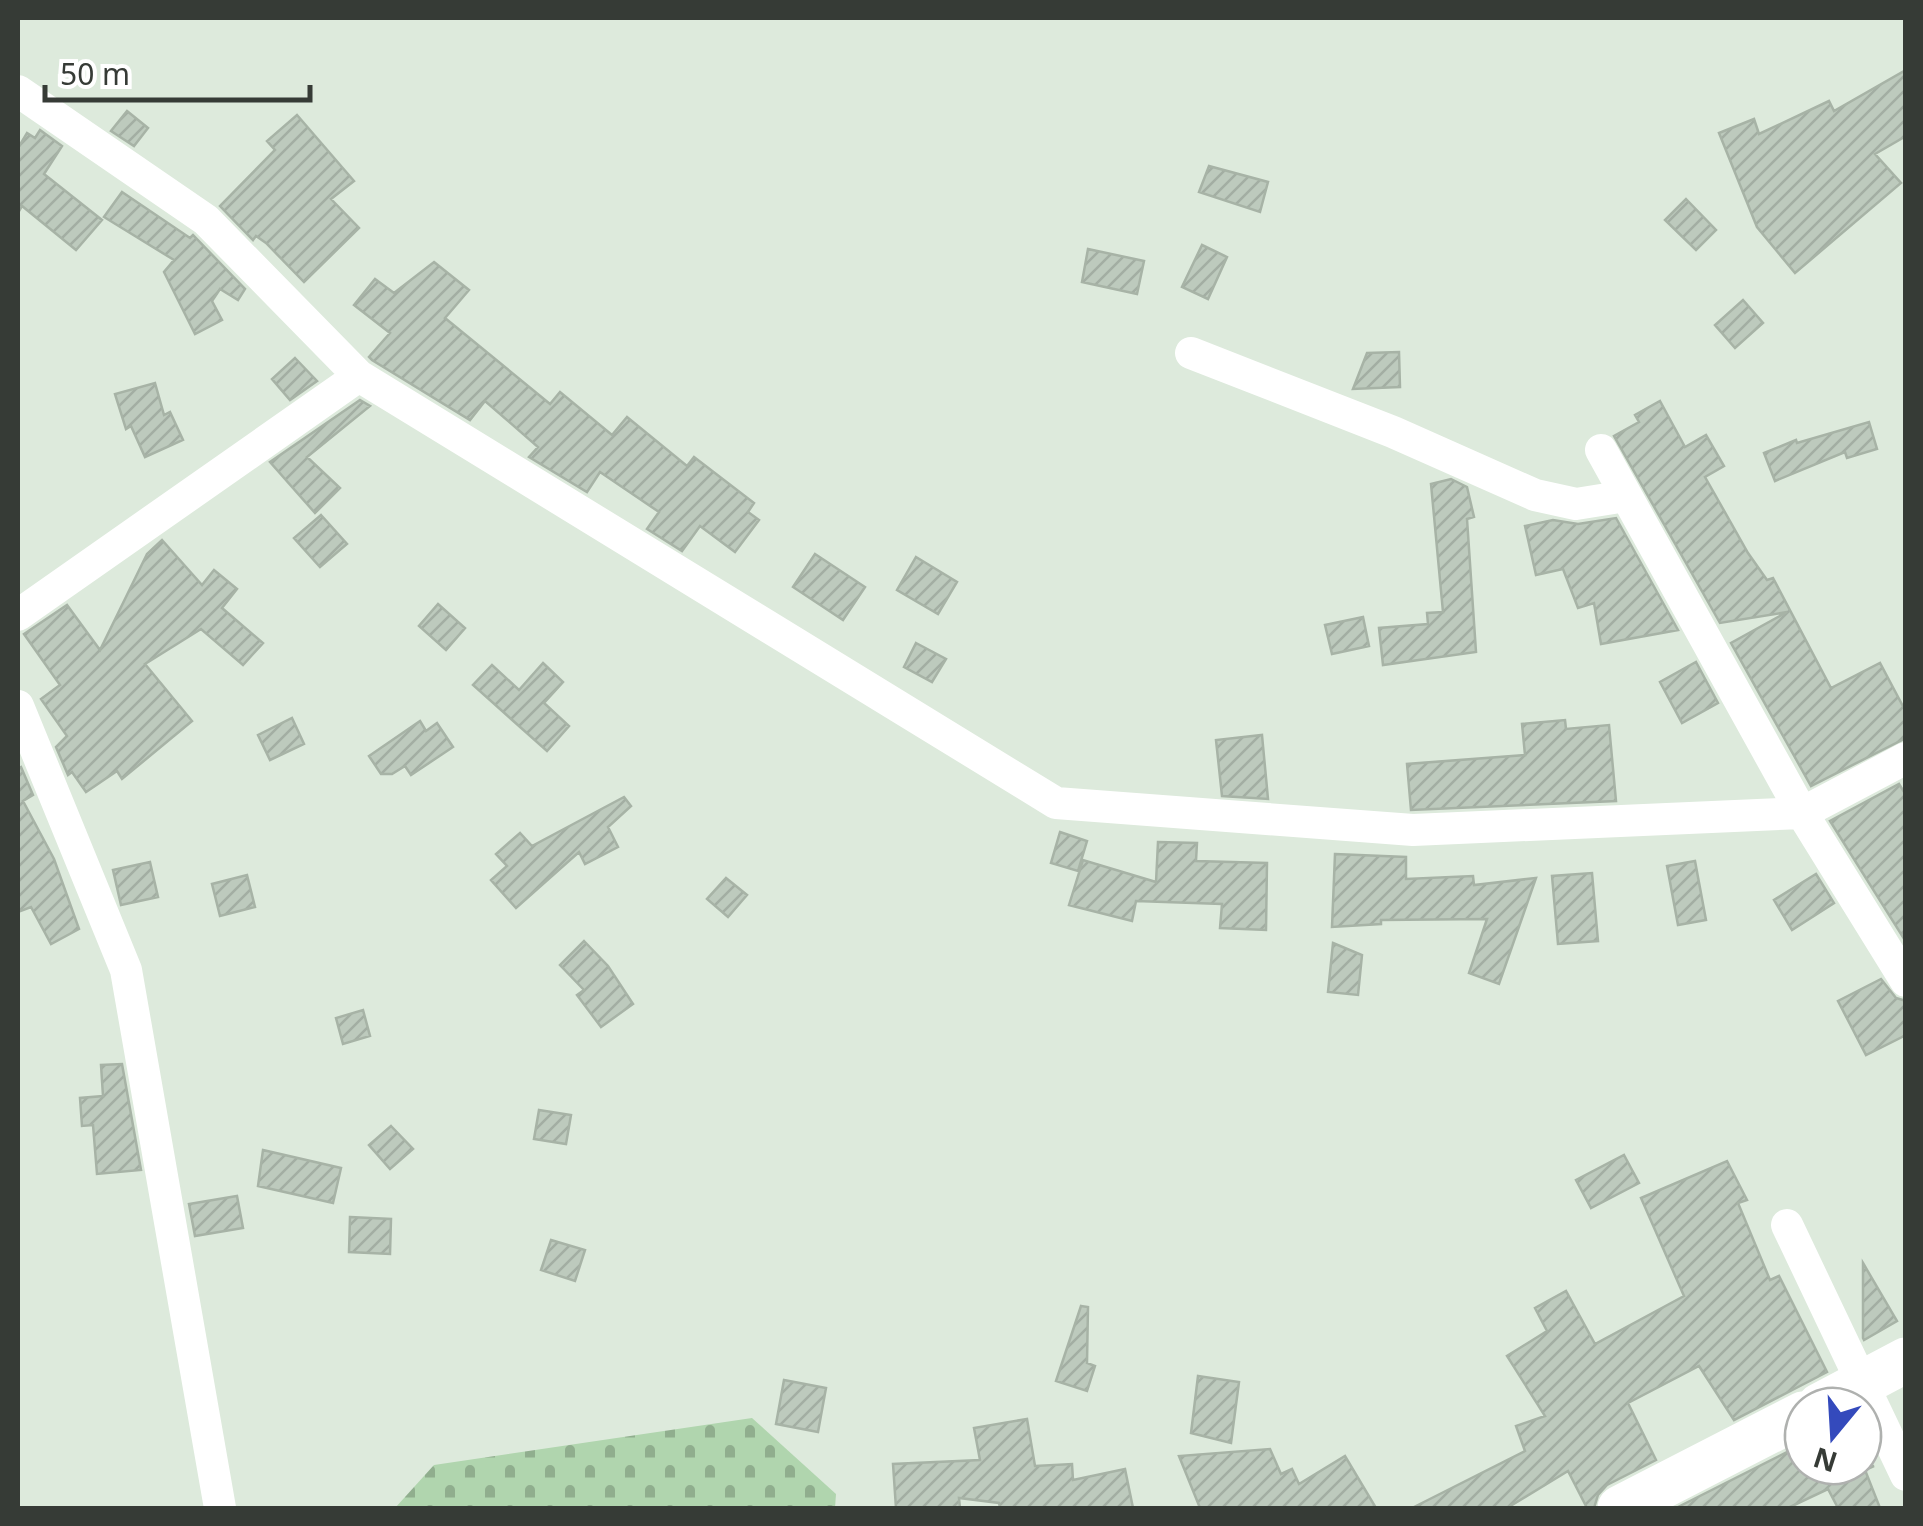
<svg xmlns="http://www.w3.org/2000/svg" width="1923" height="1526" viewBox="0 0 1923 1526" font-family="'Noto Sans',sans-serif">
<defs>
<pattern id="cemetery-stones" width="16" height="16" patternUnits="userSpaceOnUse" patternTransform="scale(2.5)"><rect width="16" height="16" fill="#b0d5ae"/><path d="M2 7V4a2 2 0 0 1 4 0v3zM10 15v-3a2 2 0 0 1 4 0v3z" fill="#90ae8e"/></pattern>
<pattern id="building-hatch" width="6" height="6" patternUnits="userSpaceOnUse" patternTransform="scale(2.5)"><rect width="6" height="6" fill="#bdcabd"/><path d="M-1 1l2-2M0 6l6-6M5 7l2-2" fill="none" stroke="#a3aea3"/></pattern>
</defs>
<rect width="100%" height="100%" fill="#ddeadc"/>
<path fill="url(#cemetery-stones)" d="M 752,1418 L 836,1494 L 835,1508 L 395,1508 L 434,1465 Z"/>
<path fill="url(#building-hatch)" stroke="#a7b3a6" stroke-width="2.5" d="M 1906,70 L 1906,136 L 1875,154 L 1901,183 L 1795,273 L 1757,227 L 1719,133 L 1754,119 L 1759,134 L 1829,101 L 1834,111 Z
M 127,111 L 148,128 L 134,146 L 111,131 Z
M 297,115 L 354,181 L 331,199 L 359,228 L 304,282 L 266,243 L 256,236 L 253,240 L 220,206 L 275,150 L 267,141 Z
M 40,130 L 62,146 L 44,174 L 102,220 L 76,250 L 22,206 L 18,213 L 18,148 L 27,133 L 35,138 Z
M 1209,166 L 1268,182 L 1260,212 L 1199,192 Z
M 122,192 L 190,238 L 193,235 L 245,289 L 238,300 L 220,289 L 212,301 L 222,320 L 195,334 L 164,272 L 174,260 L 104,217 Z
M 1686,199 L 1716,230 L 1696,250 L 1665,220 Z
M 1202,245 L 1227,257 L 1208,299 L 1182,287 Z
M 1088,249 L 1144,261 L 1137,294 L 1082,282 Z
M 434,262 L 469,290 L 445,318 L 550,404 L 560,392 L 612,435 L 627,417 L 687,466 L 694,457 L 754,503 L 748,512 L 759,520 L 735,552 L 700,526 L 682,551 L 647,529 L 659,512 L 600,472 L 587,492 L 529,457 L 538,447 L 485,401 L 470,420 L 372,360 L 369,357 L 390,333 L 354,305 L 375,279 L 394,293 Z
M 1743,300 L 1763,323 L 1735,348 L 1715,325 Z
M 1399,352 L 1400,387 L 1353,389 L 1367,353 Z
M 295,358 L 317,381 L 290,400 L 272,379 Z
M 155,383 L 164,415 L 170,412 L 183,440 L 145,457 L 131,426 L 126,429 L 115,394 Z
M 360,400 L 370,406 L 307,457 L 340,488 L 315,513 L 270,462 Z
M 1660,401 L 1685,447 L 1706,435 L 1724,466 L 1705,477 L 1748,553 L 1767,580 L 1773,578 L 1831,688 L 1880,663 L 1906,712 L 1906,738 L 1811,786 L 1731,643 L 1787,612 L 1720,623 L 1614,436 L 1639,422 L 1635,415 Z
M 1869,422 L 1877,449 L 1847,458 L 1845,452 L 1775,481 L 1764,453 L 1796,440 L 1797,443 Z
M 1451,479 L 1467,487 L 1474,517 L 1467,519 L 1476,652 L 1383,665 L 1379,628 L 1428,624 L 1427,613 L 1443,612 L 1431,484 Z
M 321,515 L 347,544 L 320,567 L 294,538 Z
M 1616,518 L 1678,630 L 1601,644 L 1594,603 L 1578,608 L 1563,569 L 1536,575 L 1525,526 L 1553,520 L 1578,524 Z
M 162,540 L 202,585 L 214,570 L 237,589 L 222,608 L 263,643 L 243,665 L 201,629 L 145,664 L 192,721 L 122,779 L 117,771 L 86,792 L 72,772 L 68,775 L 56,747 L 67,736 L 41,699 L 60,685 L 24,634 L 67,605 L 100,650 L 147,554 Z
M 815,554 L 865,587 L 843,620 L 793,587 Z
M 916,557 L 957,582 L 938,614 L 897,590 Z
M 438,604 L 465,628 L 446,650 L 419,626 Z
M 1363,617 L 1369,646 L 1332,654 L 1325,625 Z
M 916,643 L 946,659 L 932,682 L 904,667 Z
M 1696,662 L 1718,703 L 1682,723 L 1660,682 Z
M 543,663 L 563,682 L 544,703 L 569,726 L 547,751 L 473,685 L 492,665 L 519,690 Z
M 292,718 L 304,744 L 270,760 L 258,735 Z
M 1565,720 L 1566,729 L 1609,725 L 1616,801 L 1411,810 L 1407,764 L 1525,755 L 1522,724 Z
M 420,721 L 426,731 L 437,723 L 453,747 L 411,775 L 405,766 L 392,774 L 381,774 L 369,756 Z
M 1262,735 L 1268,799 L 1222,796 L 1216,740 Z
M 21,767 L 33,795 L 23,801 L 54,859 L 79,929 L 51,944 L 31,907 L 18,912 L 18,769 Z
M 1899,784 L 1906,795 L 1906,942 L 1830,821 Z
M 624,797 L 631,806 L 608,827 L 618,847 L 585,864 L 579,852 L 516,908 L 491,880 L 507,866 L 496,854 L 520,833 L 532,846 Z
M 1060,832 L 1087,841 L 1078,871 L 1051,863 Z
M 1158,842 L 1197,843 L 1196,861 L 1267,863 L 1266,930 L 1220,928 L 1222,904 L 1136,901 L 1132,921 L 1069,905 L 1083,860 L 1156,882 Z
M 1335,854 L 1406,857 L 1406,879 L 1473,876 L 1474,885 L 1536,878 L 1499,984 L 1469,973 L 1487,919 L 1381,920 L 1381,924 L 1332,927 Z
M 1695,861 L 1706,920 L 1678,925 L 1667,866 Z
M 150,862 L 158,897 L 121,905 L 113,870 Z
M 1592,873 L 1598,941 L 1558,944 L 1552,876 Z
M 1816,874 L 1834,903 L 1792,930 L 1774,900 Z
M 247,875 L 255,907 L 220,916 L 212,884 Z
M 726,878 L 747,895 L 728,917 L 707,899 Z
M 584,941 L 608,966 L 633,1004 L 601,1027 L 577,995 L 584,990 L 560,965 Z
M 1333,943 L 1362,955 L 1358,995 L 1328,992 Z
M 1881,979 L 1896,998 L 1906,1001 L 1906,1035 L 1866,1055 L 1838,1001 Z
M 363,1010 L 370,1036 L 343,1044 L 336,1018 Z
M 122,1064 L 141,1170 L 97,1174 L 93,1125 L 82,1126 L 80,1098 L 103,1096 L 101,1065 Z
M 539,1110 L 571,1115 L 566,1144 L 534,1139 Z
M 391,1126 L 413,1149 L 390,1169 L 369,1145 Z
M 263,1150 L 341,1168 L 333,1203 L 258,1186 Z
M 1624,1155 L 1639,1183 L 1591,1208 L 1576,1180 Z
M 1727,1161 L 1747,1200 L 1738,1203 L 1770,1280 L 1779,1276 L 1827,1372 L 1734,1420 L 1699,1366 L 1628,1403 L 1656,1460 L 1607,1485 L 1598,1495 L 1594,1508 L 1587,1508 L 1568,1471 L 1507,1508 L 1412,1508 L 1525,1451 L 1516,1426 L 1545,1416 L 1507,1356 L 1547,1331 L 1535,1308 L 1566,1291 L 1595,1344 L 1684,1296 L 1641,1198 Z
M 237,1196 L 243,1228 L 195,1236 L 189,1204 Z
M 350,1217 L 391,1219 L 390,1254 L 349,1252 Z
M 551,1240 L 585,1250 L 575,1281 L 541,1270 Z
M 1863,1263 L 1897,1321 L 1864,1340 L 1863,1338 Z
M 1081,1306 L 1088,1307 L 1087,1363 L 1095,1366 L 1087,1391 L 1056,1381 Z
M 1198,1376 L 1239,1382 L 1231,1443 L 1191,1433 Z
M 784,1380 L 826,1388 L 818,1432 L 776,1424 Z
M 1027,1419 L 1035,1466 L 1072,1464 L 1073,1480 L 1125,1469 L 1133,1508 L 1000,1508 L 999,1503 L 959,1498 L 960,1508 L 896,1508 L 893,1464 L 980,1460 L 974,1428 Z
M 1797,1447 L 1803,1466 L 1874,1466 L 1865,1470 L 1880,1508 L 1838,1508 L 1828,1489 L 1788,1508 L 1676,1508 Z
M 1270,1449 L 1281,1474 L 1292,1469 L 1299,1484 L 1345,1456 L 1376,1508 L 1200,1508 L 1179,1456 Z"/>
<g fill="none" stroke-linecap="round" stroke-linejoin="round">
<path stroke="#fff" stroke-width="32" d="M 18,91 L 206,220 L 359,376 L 1056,803 L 1413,830 L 1802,813 L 1906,758
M 1191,353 L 1393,432 L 1535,495 L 1576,504 L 1626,496
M 1601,450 L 1802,813 L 1906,981
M 18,615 L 359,376
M 18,706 L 126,970 L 220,1508
M 1787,1225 L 1906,1475"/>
<path stroke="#fff" stroke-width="45" d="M 1819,1406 L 1906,1360
M 1620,1508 L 1803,1414"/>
</g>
<rect width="1923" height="1526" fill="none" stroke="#363b36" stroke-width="40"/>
<g transform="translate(1833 1436) rotate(198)"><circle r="48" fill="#ffffff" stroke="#afb1af" stroke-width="2.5"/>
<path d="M0-8L18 38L0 25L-18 38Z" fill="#344abc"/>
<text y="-15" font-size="28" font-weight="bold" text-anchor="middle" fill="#363b36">N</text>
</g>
<path d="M45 85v15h265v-15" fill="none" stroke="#363b36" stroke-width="5"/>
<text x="60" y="85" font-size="30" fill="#363b36" stroke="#ffffff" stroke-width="8" paint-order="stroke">50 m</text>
</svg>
